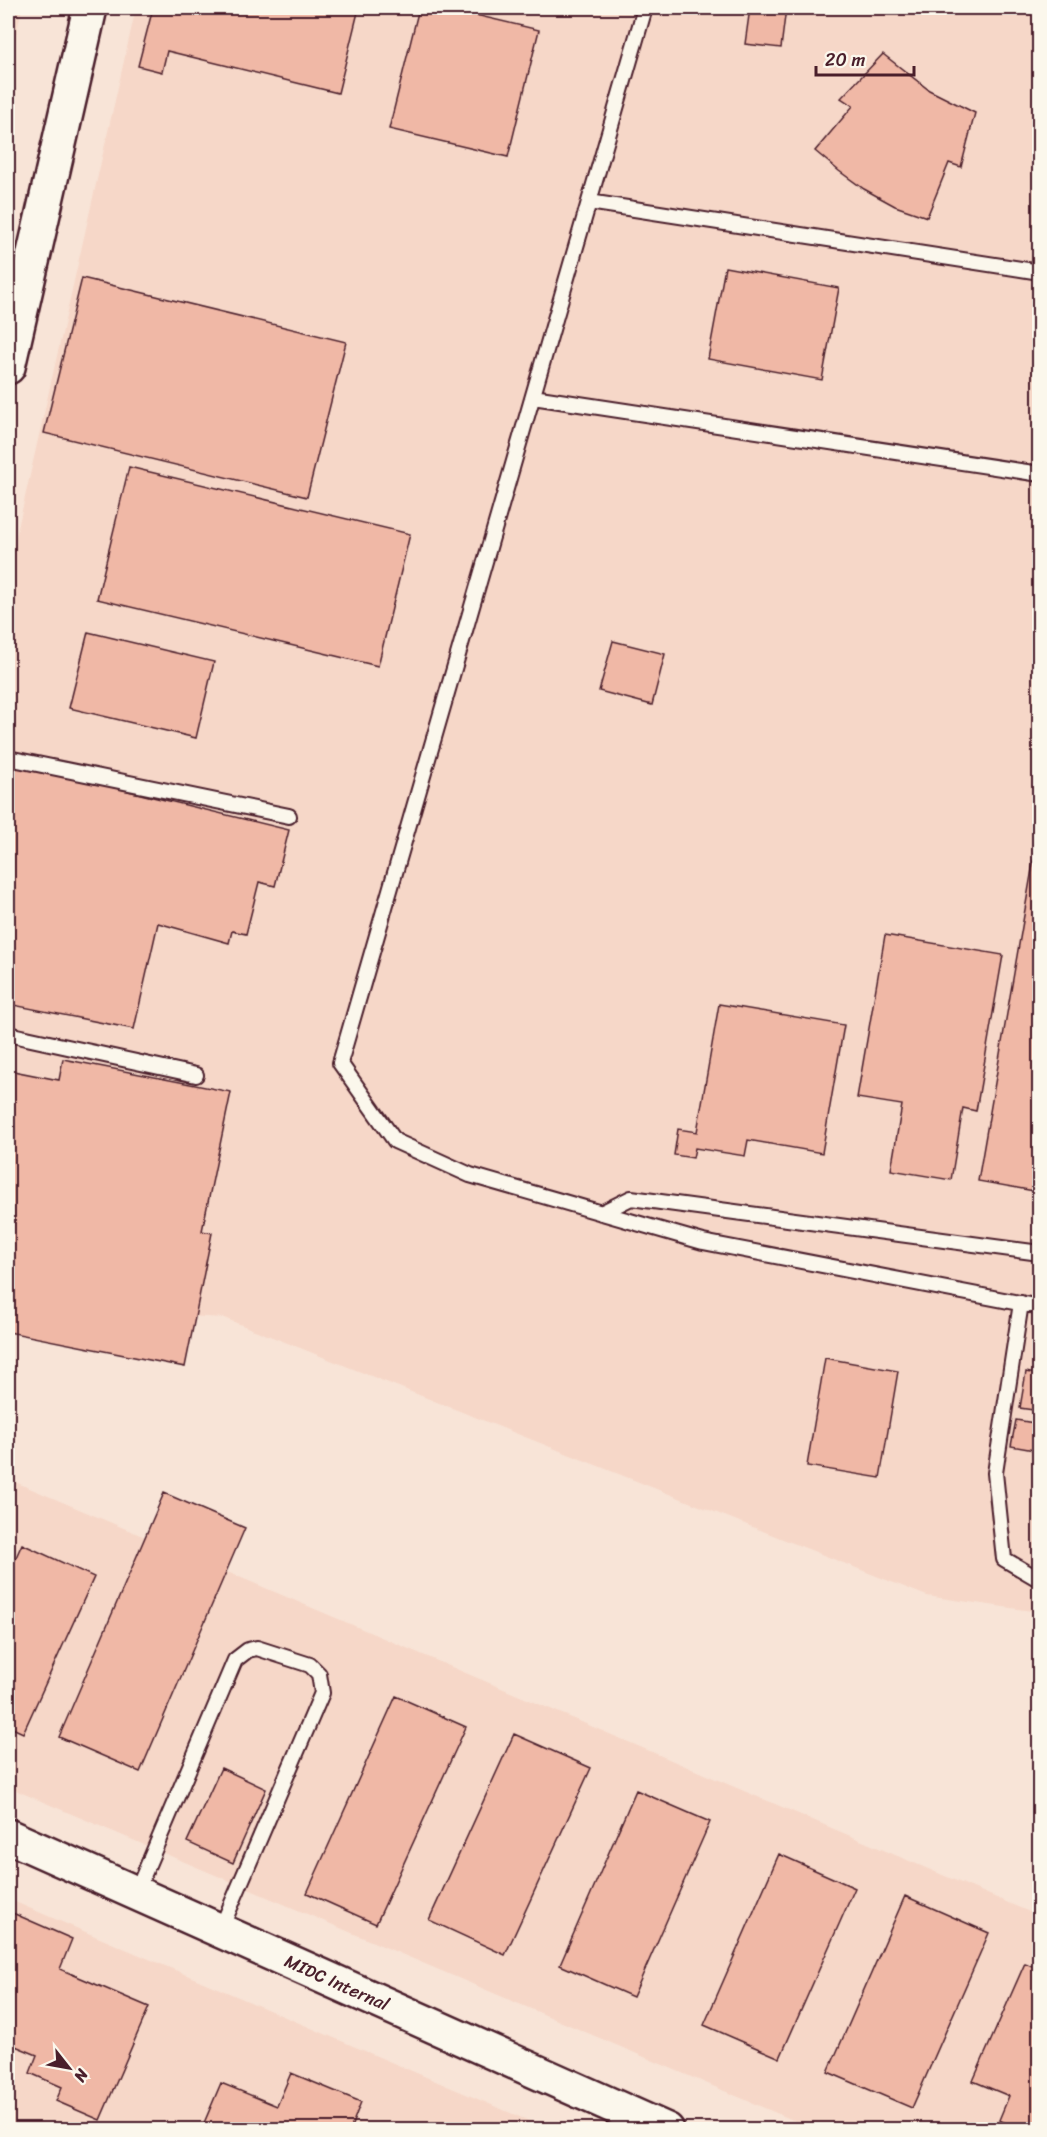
<svg xmlns="http://www.w3.org/2000/svg" width="1047" height="2137" viewBox="0 0 1047 2137" font-family="Sriracha,sans-serif">
<rect width="100%" height="100%" fill="#f8e4d7"/>
<filter id="ink" filterUnits="userSpaceOnUse"><feTurbulence type="fractalNoise" baseFrequency=".0167" numOctaves="2"/><feDisplacementMap in="SourceGraphic" scale="12" xChannelSelector="R" yChannelSelector="G"/><feConvolveMatrix kernelMatrix="1 2 1 2 8 2 1 2 1" color-interpolation-filters="sRGB"/></filter>
<g filter="url(#ink)">
<path fill="#f6d7c8" d="M 8,8 L 22,8 L 8,70 Z
M 136,8 L 1039,8 L 1039,1612 L 927,1596 L 224,1318 L 8,1306 L 8,572 Z
M 8,1479 L 1039,1916 L 1039,2129 L 814,2129 L 8,1787 Z
M 8,1899 L 548,2129 L 8,2129 Z"/>
<path fill="#f0b8a6" stroke="#4a1f2b" stroke-width="1.5" d="M 153,8 L 359,8 L 338,93 L 167,51 L 162,72 L 138,66 Z
M 419,8 L 446,8 L 539,30 L 508,157 L 389,129 Z
M 750,8 L 786,8 L 781,48 L 745,44 Z
M 883,54 L 929,90 L 975,113 L 961,167 L 949,163 L 927,217 L 895,206 L 864,189 L 839,171 L 815,151 L 853,106 L 841,98 Z
M 725,267 L 839,288 L 822,380 L 708,359 Z
M 82,278 L 346,342 L 307,497 L 44,433 Z
M 129,467 L 410,534 L 378,666 L 97,599 Z
M 88,632 L 214,662 L 196,738 L 69,708 Z
M 613,641 L 665,654 L 652,705 L 599,691 Z
M 8,762 L 289,830 L 275,886 L 259,882 L 246,934 L 232,931 L 229,943 L 158,923 L 134,1029 L 8,1004 Z
M 1040,823 L 1040,1192 L 978,1181 Z
M 885,935 L 1003,955 L 976,1111 L 963,1108 L 951,1180 L 891,1170 L 902,1105 L 857,1098 Z
M 719,1004 L 844,1025 L 822,1153 L 748,1140 L 745,1156 L 695,1148 L 693,1158 L 674,1155 L 678,1129 L 697,1132 Z
M 63,1059 L 231,1092 L 202,1231 L 212,1233 L 185,1367 L 8,1332 L 8,1070 L 59,1080 Z
M 825,1358 L 898,1371 L 880,1478 L 807,1466 Z
M 1026,1372 L 1040,1375 L 1040,1411 L 1020,1408 Z
M 1016,1420 L 1040,1424 L 1040,1451 L 1011,1446 Z
M 164,1493 L 245,1528 L 140,1772 L 59,1737 Z
M 22,1544 L 94,1577 L 23,1733 L 8,1726 L 8,1575 Z
M 396,1696 L 466,1727 L 376,1924 L 307,1893 Z
M 514,1734 L 591,1768 L 505,1955 L 429,1920 Z
M 221,1768 L 266,1789 L 233,1863 L 187,1842 Z
M 636,1790 L 710,1822 L 633,1997 L 560,1965 Z
M 779,1854 L 855,1888 L 780,2058 L 704,2025 Z
M 905,1896 L 989,1933 L 912,2108 L 828,2072 Z
M 8,1911 L 72,1939 L 60,1969 L 149,2007 L 100,2120 L 56,2101 L 62,2087 L 30,2073 L 37,2055 L 8,2043 Z
M 1025,1963 L 1040,1969 L 1040,2130 L 1022,2130 L 999,2120 L 1009,2096 L 973,2081 Z
M 291,2073 L 361,2102 L 350,2130 L 201,2130 L 221,2083 L 277,2106 Z"/>
<g fill="none" stroke-linecap="round" stroke-linejoin="round">
<g stroke="#4a1f2b" stroke-width="18">
<path id="lane" d="M 645,8 L 340,1063 L 395,1141 L 470,1175 L 703,1242 L 1040,1307
M 589,202 L 1040,272
M 533,397 L 1040,474
M 8,758 L 289,816
M 8,1034 L 196,1075
M 601,1213 L 631,1198 L 1040,1253
M 1021,1303 L 995,1473 L 1004,1559 L 1040,1580
M 136,1893 L 235,1660 L 248,1650 L 257,1648 L 310,1665 L 319,1674 L 322,1693 L 220,1931"/>
</g>
<g stroke="#4a1f2b" stroke-width="38">
<g id="secondary">
<path d="M 8,367 L 90,8"/>
<path id="s1" d="M 8,1836 L 667,2130"/>
</g>
</g>
<use href="#lane" stroke="#fbf7ec" stroke-width="14"/>
<use href="#secondary" stroke="#fbf7ec" stroke-width="33"/>
</g>
</g>
<g text-anchor="middle" dominant-baseline="central" stroke-width="4.5" stroke-linejoin="round" paint-order="stroke">
<g font-size="18" fill="#4a1f2b" stroke="#fbf7ec">
<text stroke="none"><textPath href="#s1" startOffset="360">MIDC Internal</textPath></text>
</g>
</g>
<rect width="1047" height="2137" fill="none" stroke="#fbf7ec" stroke-width="30"/>
<rect x="15" y="15" width="1017" height="2107" fill="none" stroke="#4a1f2b" stroke-width="2" filter="url(#ink)"/>
<g transform="translate(69 2068) rotate(121)" stroke="#fbf7ec" stroke-width="4.5" paint-order="stroke">
<path d="M0-4.5L10 22L0 15L-10 22Z" fill="#4a1f2b"/>
<text y="-9" font-size="16" font-weight="bold" text-anchor="middle" fill="#4a1f2b">N</text>
</g>
<path d="M816 66v9h98v-9" fill="none" stroke="#4a1f2b" stroke-width="3"/>
<text x="825" y="66" font-size="18" fill="#4a1f2b" stroke="#fbf7ec" stroke-width="4.5" paint-order="stroke">20 m</text>
</svg>
